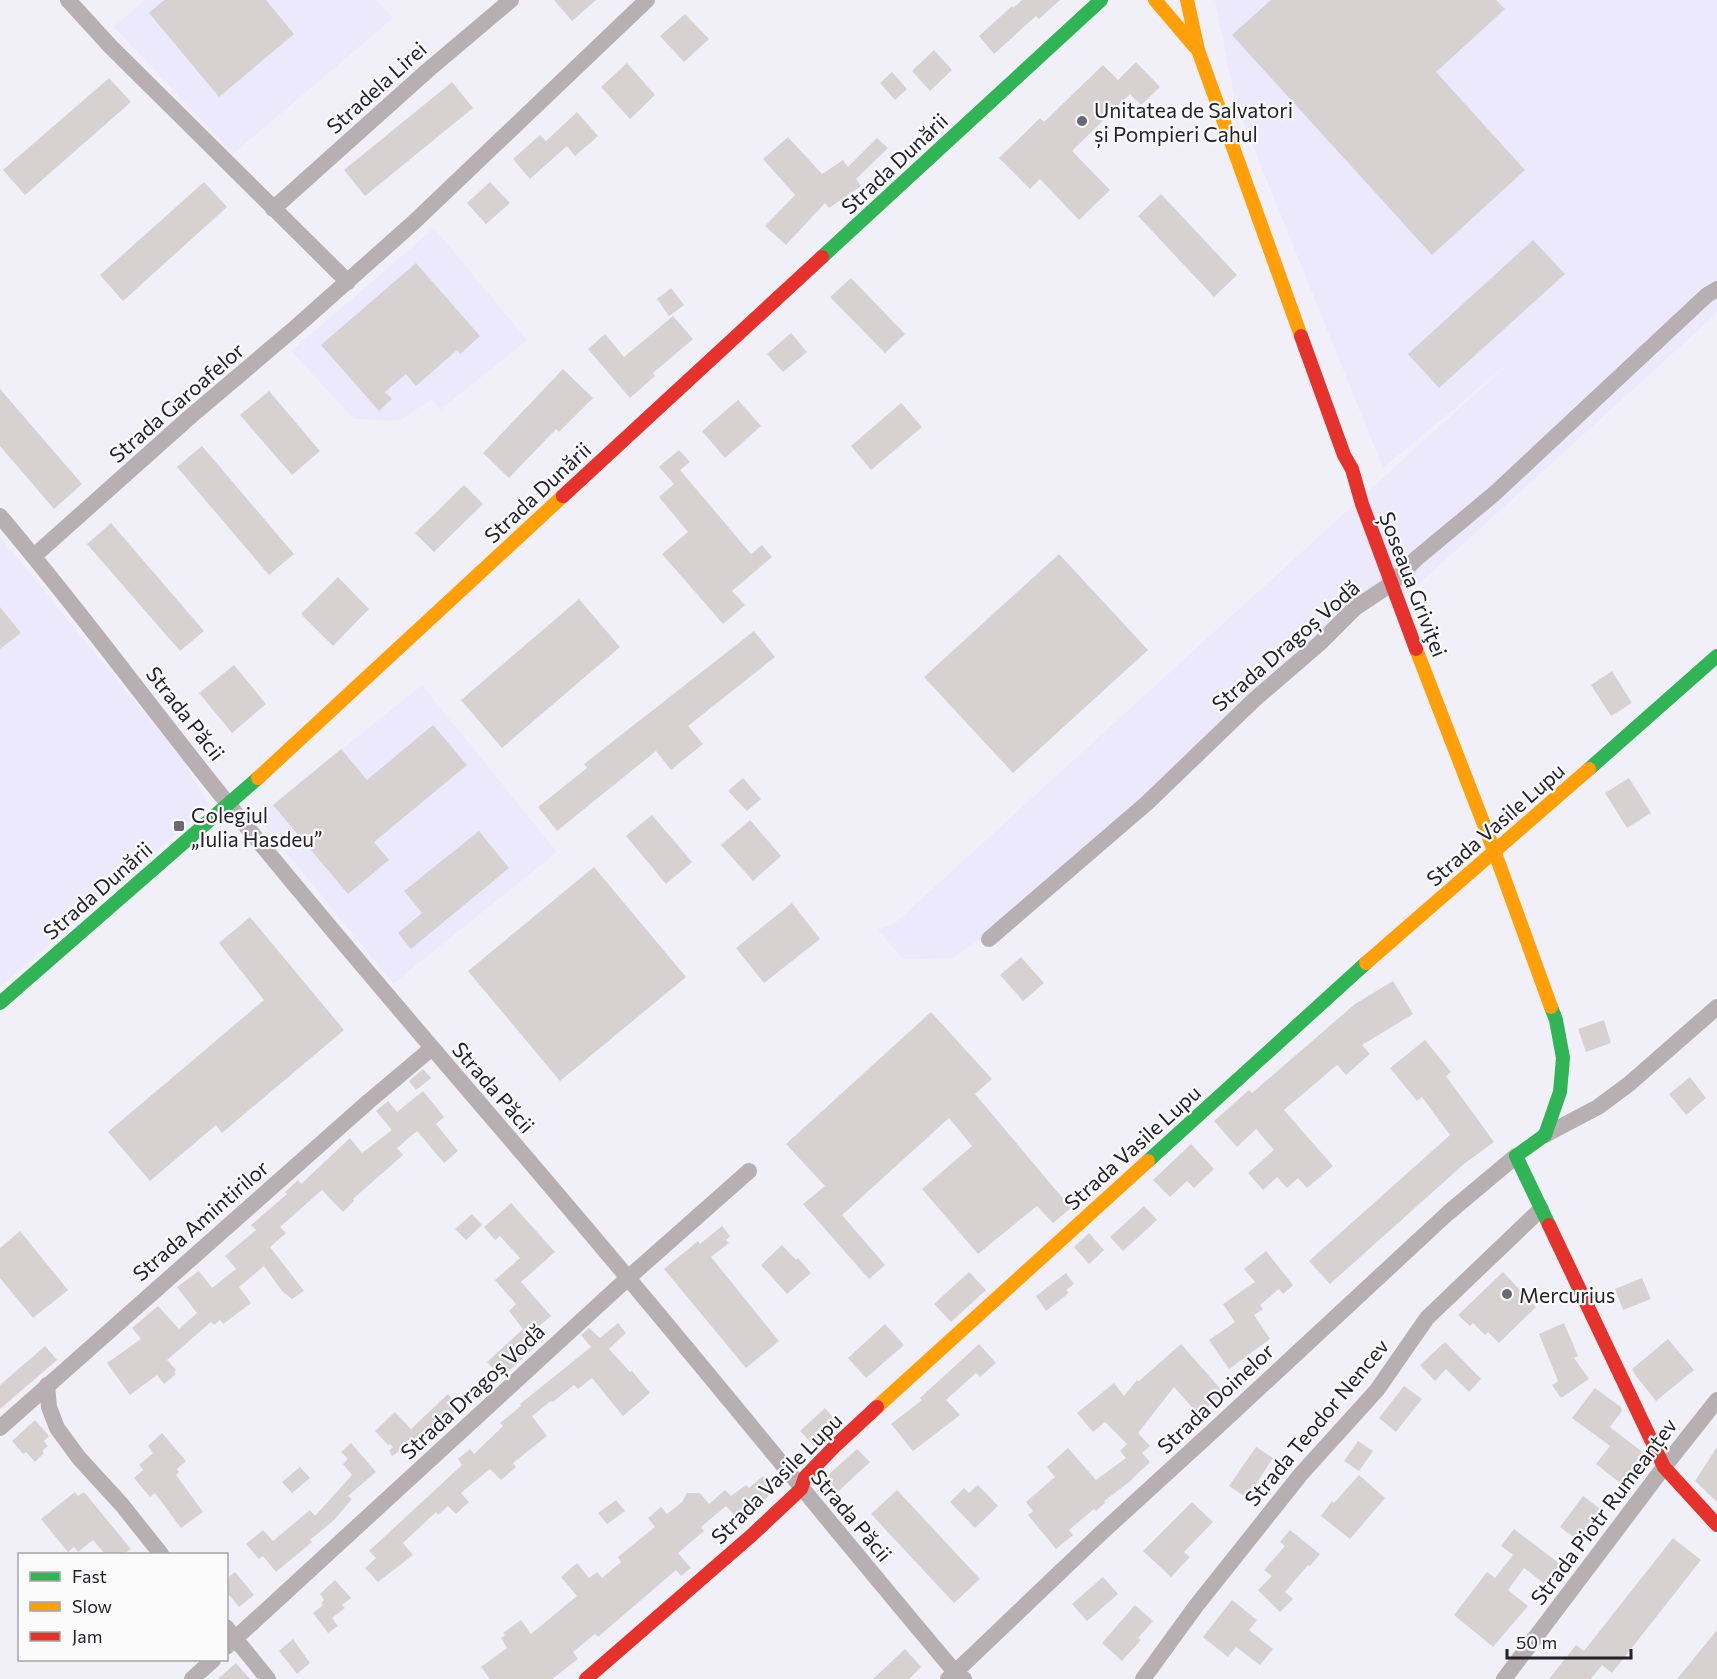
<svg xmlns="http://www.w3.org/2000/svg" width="1717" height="1679" viewBox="0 0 1717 1679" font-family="Commissioner,sans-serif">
<rect width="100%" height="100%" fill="#f1f0f8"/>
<path fill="#ece9fc" d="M 145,0 L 376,0 L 393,18 L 233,154 L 114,27 Z
M 1215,0 L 1717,0 L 1717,313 L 1420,583 L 1397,595 L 1371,595 L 986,935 L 953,958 L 903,959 L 878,930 L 895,923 L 1510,362 L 1383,468 L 1236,104 Z
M 434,228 L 527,340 L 440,410 L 432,399 L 399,421 L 354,419 L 291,351 Z
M 0,537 L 182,759 L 209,805 L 0,987 Z
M 422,685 L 557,852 L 393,984 L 258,817 Z"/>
<path fill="#d7d1d2" d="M 164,0 L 266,0 L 294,34 L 219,97 L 149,13 Z
M 554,0 L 596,0 L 572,21 Z
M 1022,0 L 1060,0 L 1039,19 L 1036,16 L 994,54 L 979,36 L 1012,6 L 1013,8 Z
M 1271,0 L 1496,0 L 1505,9 L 1436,72 L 1525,170 L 1432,255 L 1232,35 Z
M 685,14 L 709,39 L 684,62 L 660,36 Z
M 934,50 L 952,70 L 930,91 L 912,71 Z
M 1136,62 L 1160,87 L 1141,105 L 1130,94 L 1072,151 L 1110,190 L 1079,220 L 1040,179 L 1030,189 L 999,158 L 1040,118 L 1044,122 L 1103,65 L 1118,80 Z
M 627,63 L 655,95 L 630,119 L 601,87 Z
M 892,72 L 907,89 L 895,100 L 880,83 Z
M 109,78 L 131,102 L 25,195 L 3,170 Z
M 452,82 L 473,108 L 365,196 L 344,170 Z
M 577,112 L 598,136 L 575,156 L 567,146 L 530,179 L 513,159 L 540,135 L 546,141 Z
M 788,137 L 822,174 L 843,160 L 848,167 L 877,138 L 888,148 L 856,179 L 861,186 L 829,208 L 825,203 L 786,245 L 765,226 L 795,195 L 763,159 Z
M 204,182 L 227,207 L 123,301 L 100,275 Z
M 490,182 L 510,203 L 486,224 L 467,203 Z
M 1161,194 L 1237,275 L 1214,297 L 1138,216 Z
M 1533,240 L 1565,274 L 1439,388 L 1408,354 Z
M 416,263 L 480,336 L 460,354 L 457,350 L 416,386 L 406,374 L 385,392 L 392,399 L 379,411 L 321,345 Z
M 851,278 L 905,334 L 885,353 L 830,297 Z
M 671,288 L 684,305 L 669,316 L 657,299 Z
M 673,316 L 693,339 L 653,373 L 655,376 L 630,398 L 588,349 L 605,334 L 624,357 Z
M 791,333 L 807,352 L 783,372 L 767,354 Z
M 563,369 L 593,398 L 559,432 L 556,429 L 509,478 L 483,453 Z
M 0,389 L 82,484 L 54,509 L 0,446 Z
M 269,391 L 320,451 L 292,475 L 240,415 Z
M 738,400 L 761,426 L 725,458 L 702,431 Z
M 901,403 L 922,427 L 871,470 L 851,446 Z
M 202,446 L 294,554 L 269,575 L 177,467 Z
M 679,450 L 690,462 L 680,470 L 751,554 L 762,545 L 772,557 L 732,591 L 745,605 L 723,624 L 662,554 L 688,532 L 659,497 L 674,484 L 659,467 Z
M 464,485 L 483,504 L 434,552 L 415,533 Z
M 111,523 L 204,631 L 180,651 L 87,544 Z
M 1059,554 L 1148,650 L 1013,773 L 924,677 Z
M 338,577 L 369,609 L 333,646 L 301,614 Z
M 579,599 L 620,647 L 502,748 L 461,700 Z
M 0,607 L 21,633 L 0,649 Z
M 754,631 L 775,657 L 688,726 L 703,744 L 671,770 L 656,751 L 557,831 L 538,807 L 587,768 L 584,764 Z
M 234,665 L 266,704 L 232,733 L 199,693 Z
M 1612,671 L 1632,703 L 1611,716 L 1591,685 Z
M 433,725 L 467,765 L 374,842 L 389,860 L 348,894 L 273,805 L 341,749 L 367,780 Z
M 743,778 L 761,799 L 747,811 L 728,791 Z
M 1629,778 L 1651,813 L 1627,828 L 1605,793 Z
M 652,815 L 692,862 L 666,884 L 626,836 Z
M 750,820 L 781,856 L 753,881 L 721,845 Z
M 479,831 L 509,868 L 411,949 L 398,933 L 422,913 L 404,891 Z
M 594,867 L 686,977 L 560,1081 L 468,971 Z
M 792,903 L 820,939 L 764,983 L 736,948 Z
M 250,917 L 344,1030 L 222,1133 L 216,1125 L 150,1181 L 108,1132 L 264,1000 L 219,943 Z
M 1021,957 L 1044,983 L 1023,1001 L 1000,975 Z
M 1393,981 L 1413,1014 L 1362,1045 L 1370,1054 L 1346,1075 L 1337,1065 L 1284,1110 L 1333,1166 L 1307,1188 L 1298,1178 L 1287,1188 L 1277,1177 L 1263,1190 L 1248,1173 L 1274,1150 L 1256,1129 L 1237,1147 L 1214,1121 L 1249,1090 L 1252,1093 L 1355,1004 Z
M 931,1012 L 992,1079 L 975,1094 L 1071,1208 L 1053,1223 L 1037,1206 L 978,1254 L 922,1189 L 972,1146 L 949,1118 L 842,1215 L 885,1265 L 869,1279 L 803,1204 L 825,1186 L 786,1144 Z
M 1604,1020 L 1611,1043 L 1586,1052 L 1578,1029 Z
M 1425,1040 L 1451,1072 L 1446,1076 L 1494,1142 L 1464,1164 L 1330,1284 L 1309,1261 L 1450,1135 L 1422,1097 L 1417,1101 L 1390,1068 Z
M 423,1069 L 431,1078 L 416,1090 L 409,1081 Z
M 1690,1077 L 1706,1098 L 1686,1115 L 1669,1094 Z
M 423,1091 L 444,1117 L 436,1124 L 458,1151 L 444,1163 L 417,1131 L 397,1148 L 403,1155 L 353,1199 L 354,1201 L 343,1212 L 322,1190 L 280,1227 L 286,1233 L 270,1247 L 304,1291 L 292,1299 L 282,1291 L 264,1266 L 239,1287 L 251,1303 L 223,1324 L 220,1320 L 214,1325 L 211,1322 L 167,1360 L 176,1370 L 174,1372 L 176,1374 L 164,1384 L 157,1375 L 130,1395 L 107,1363 L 141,1339 L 132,1328 L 158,1306 L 179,1329 L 197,1313 L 177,1287 L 199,1271 L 212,1288 L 236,1269 L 225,1256 L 256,1230 L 251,1225 L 287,1194 L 285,1192 L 298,1180 L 301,1184 L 350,1138 L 362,1153 L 392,1130 L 376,1111 L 388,1101 L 397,1112 Z
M 1191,1144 L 1214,1169 L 1194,1188 L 1187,1181 L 1170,1197 L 1153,1180 Z
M 511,1203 L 555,1252 L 521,1282 L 551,1316 L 529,1335 L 538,1344 L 502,1377 L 487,1362 L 523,1329 L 509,1311 L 516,1304 L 495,1280 L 520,1258 L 500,1236 L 495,1240 L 484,1227 Z
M 1144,1206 L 1157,1220 L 1123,1251 L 1110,1237 Z
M 472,1214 L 482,1225 L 466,1240 L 455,1229 Z
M 722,1226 L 730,1236 L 726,1240 L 729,1243 L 711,1257 L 779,1341 L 746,1368 L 664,1269 L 698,1241 L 700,1244 Z
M 20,1231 L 68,1290 L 33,1318 L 0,1278 L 0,1248 Z
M 1089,1233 L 1104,1250 L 1089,1264 L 1074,1247 Z
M 782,1245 L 796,1260 L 798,1258 L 811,1273 L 787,1294 L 761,1265 Z
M 1266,1251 L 1293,1285 L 1283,1294 L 1279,1289 L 1260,1305 L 1263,1309 L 1254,1315 L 1270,1339 L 1229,1369 L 1209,1340 L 1235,1322 L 1223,1304 L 1255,1282 L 1244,1269 Z
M 969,1272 L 986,1290 L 951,1322 L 934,1304 Z
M 1503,1272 L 1536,1307 L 1499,1343 L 1488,1332 L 1485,1335 L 1473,1323 L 1470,1326 L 1458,1315 Z
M 1066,1273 L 1074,1284 L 1066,1290 L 1069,1293 L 1046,1311 L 1036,1296 Z
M 1642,1278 L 1651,1299 L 1623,1310 L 1615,1289 Z
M 618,1323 L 626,1333 L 609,1349 L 630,1372 L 632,1371 L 650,1393 L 623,1416 L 592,1378 L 578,1389 L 574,1385 L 553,1402 L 551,1401 L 532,1416 L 547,1436 L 513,1463 L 516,1467 L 501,1480 L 490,1469 L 474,1482 L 461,1493 L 469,1502 L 456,1514 L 448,1506 L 438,1515 L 436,1512 L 403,1543 L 413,1555 L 378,1582 L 365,1568 L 376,1558 L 369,1551 L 462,1465 L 458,1459 L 470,1449 L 474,1454 L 503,1426 L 500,1423 L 521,1406 L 520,1404 L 591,1347 L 581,1335 L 589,1328 L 600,1338 Z
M 1564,1323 L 1578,1356 L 1574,1358 L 1589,1379 L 1561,1398 L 1552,1385 L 1558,1381 L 1539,1334 Z
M 885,1324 L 904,1345 L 866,1378 L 848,1358 Z
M 1668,1339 L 1694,1370 L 1656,1401 L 1636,1376 L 1632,1369 Z
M 1445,1342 L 1481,1379 L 1469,1392 L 1446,1369 L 1435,1381 L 1420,1365 Z
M 979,1344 L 996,1363 L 980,1377 L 976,1373 L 946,1400 L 960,1415 L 913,1451 L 891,1424 L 922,1400 L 920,1398 Z
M 1181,1344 L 1224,1393 L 1199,1415 L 1174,1387 L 1138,1433 L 1150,1446 L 1142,1453 L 1150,1462 L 1128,1483 L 1104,1501 L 1105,1503 L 1096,1511 L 1094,1509 L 1069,1530 L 1073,1535 L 1056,1549 L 1028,1515 L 1033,1511 L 1026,1502 L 1055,1477 L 1047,1467 L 1068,1448 L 1096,1480 L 1126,1458 L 1120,1451 L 1127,1444 L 1105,1422 L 1093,1432 L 1077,1413 L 1114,1383 L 1124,1396 L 1137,1380 L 1139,1381 Z
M 45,1346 L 57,1360 L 0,1409 L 0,1385 Z
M 1404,1386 L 1422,1399 L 1396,1432 L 1379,1418 Z
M 1595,1388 L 1621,1407 L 1622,1411 L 1610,1427 L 1641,1451 L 1645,1458 L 1624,1486 L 1596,1464 L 1610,1446 L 1572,1418 Z
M 448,1394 L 459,1407 L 425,1439 L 423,1437 L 392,1456 L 389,1451 L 393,1447 L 390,1444 L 388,1445 L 375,1431 L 395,1412 L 411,1429 Z
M 825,1408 L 839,1424 L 815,1447 L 800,1431 Z
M 35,1420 L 49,1436 L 44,1441 L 48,1446 L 42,1451 L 44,1453 L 35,1462 L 26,1452 L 23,1454 L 12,1441 Z
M 162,1433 L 186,1461 L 177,1469 L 179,1472 L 176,1475 L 203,1512 L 181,1528 L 155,1493 L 150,1497 L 134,1478 L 143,1470 L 139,1465 L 153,1453 L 148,1446 Z
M 1358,1441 L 1373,1451 L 1359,1471 L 1344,1461 Z
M 351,1443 L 376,1472 L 348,1496 L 352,1499 L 334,1520 L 310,1540 L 312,1542 L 276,1572 L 263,1556 L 259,1559 L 246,1544 L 263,1530 L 273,1541 L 310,1510 L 315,1516 L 352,1475 L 343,1464 L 348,1459 L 341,1452 Z
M 1256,1447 L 1273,1458 L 1247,1498 L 1229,1486 Z
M 1717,1447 L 1717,1502 L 1695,1481 Z
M 857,1449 L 870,1462 L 831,1498 L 818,1484 Z
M 300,1467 L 310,1478 L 292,1493 L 282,1482 Z
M 1359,1475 L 1385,1498 L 1350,1539 L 1321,1516 L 1332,1501 L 1334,1503 Z
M 763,1476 L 775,1490 L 764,1500 L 765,1501 L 741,1522 L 726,1506 L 701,1527 L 704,1531 L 678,1553 L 691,1568 L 681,1576 L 676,1570 L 598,1637 L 595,1634 L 573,1652 L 578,1659 L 552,1679 L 490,1679 L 481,1667 L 507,1648 L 501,1638 L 505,1635 L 503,1633 L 521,1620 L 531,1634 L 577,1596 L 561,1577 L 577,1563 L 589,1578 L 597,1572 L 602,1578 L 621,1562 L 618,1557 L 655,1527 L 648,1518 L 661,1507 L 667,1514 L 682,1502 L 687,1493 L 700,1493 L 709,1504 L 725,1490 L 731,1496 L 746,1485 L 749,1488 Z
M 978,1485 L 998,1506 L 975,1528 L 950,1502 L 964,1488 L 969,1493 Z
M 897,1490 L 980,1579 L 954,1603 L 871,1514 Z
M 75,1492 L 78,1496 L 84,1492 L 131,1549 L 124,1554 L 105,1554 L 93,1540 L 78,1552 L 74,1547 L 68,1552 L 41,1519 Z
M 1583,1496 L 1604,1512 L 1580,1542 L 1560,1527 Z
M 616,1500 L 625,1511 L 607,1524 L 598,1513 Z
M 1192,1502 L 1213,1522 L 1184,1552 L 1190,1557 L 1171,1577 L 1143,1551 Z
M 1514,1529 L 1560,1564 L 1545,1584 L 1524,1568 L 1508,1590 L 1528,1606 L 1493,1647 L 1454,1615 L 1487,1572 L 1495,1578 L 1513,1555 L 1501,1546 Z
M 1290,1530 L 1320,1554 L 1310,1566 L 1308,1565 L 1285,1592 L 1293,1599 L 1280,1612 L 1258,1590 L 1272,1576 L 1264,1570 L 1285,1546 L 1280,1542 Z
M 1673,1538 L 1701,1560 L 1612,1673 L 1602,1665 L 1591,1679 L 1549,1679 L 1576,1645 L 1584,1651 Z
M 235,1572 L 254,1595 L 239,1607 L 226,1591 L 226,1579 Z
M 1103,1577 L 1118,1594 L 1087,1621 L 1072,1604 Z
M 335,1580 L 351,1598 L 342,1605 L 345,1608 L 332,1618 L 338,1626 L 328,1633 L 313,1613 L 323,1605 L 321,1603 L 324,1600 L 320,1594 Z
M 1232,1600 L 1257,1620 L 1249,1630 L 1273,1649 L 1260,1665 L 1236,1647 L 1228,1657 L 1203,1637 Z
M 1135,1605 L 1153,1621 L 1138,1638 L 1141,1640 L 1122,1661 L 1102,1643 Z
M 1717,1630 L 1717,1679 L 1677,1679 Z
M 293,1639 L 310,1663 L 297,1674 L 279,1651 Z
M 905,1649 L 921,1667 L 909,1679 L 873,1679 Z
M 236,1663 L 250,1679 L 218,1679 Z"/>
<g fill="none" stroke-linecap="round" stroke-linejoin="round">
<path stroke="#b7afb1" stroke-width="16" d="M 68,0 L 111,47 L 348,282
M 273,209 L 427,71 L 511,0
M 0,516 C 80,610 152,710 229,805 C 359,966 496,1120 628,1278 C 738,1409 845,1542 955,1672 L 964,1679
M 34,556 L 191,416 L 296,327 L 413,223 L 647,0
M 989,939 L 1147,803 L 1255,699 L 1320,643 L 1355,608 L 1391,584 L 1417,558 L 1494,494 L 1707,295 L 1717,289
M 1545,1135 L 1598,1107 L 1629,1084 L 1717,1007
M 47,1385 L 49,1407 L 57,1428 L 79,1458 L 122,1505 L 161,1554
M 0,1428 L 368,1102 L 432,1048
M 226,1627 L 268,1679
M 226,1647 L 628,1278 L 749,1171
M 192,1679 L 213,1660
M 948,1679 L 1098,1536 L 1215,1429 L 1448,1213 L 1516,1156
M 1143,1679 L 1196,1606 L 1301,1474 L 1377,1390 L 1427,1318 L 1541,1209
M 1504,1679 L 1664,1467 L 1717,1400"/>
<path stroke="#30b455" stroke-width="14" d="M 822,257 L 1101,0
M 1589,769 L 1717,656
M 0,1003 L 258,778
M 1148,1161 L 1366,963
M 1549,1225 L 1516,1156 L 1545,1135 L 1560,1092 L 1563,1058 L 1556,1020 L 1551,1007"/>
<path stroke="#ff9f0a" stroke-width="14" d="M 1155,0 L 1195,47
M 1187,0 L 1198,50 L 1301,336
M 1416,649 L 1495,853 L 1551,1007
M 258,778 L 563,496
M 1366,963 L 1589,769
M 877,1407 L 1148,1161"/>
<path stroke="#e5322d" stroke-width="14" d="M 1301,336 L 1344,455 L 1352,469 L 1362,504 L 1416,649
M 563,496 L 822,257
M 1549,1225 L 1664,1467 L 1717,1525
M 586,1679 L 752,1535 L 801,1489 L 805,1477 L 836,1445 L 877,1407"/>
</g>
<g fill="#6b6973" stroke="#fbfbfb" stroke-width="2">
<circle cx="1082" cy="121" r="6"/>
<rect x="173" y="820" width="12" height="12" rx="3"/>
<circle cx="1507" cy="1294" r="6"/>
</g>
<g text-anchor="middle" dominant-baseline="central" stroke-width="4.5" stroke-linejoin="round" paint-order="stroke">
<g font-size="21" fill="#23212b" stroke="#fbfbfb">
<text transform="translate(376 87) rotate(-42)">Stradela Lirei</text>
<text transform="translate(894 163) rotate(-43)">Strada Dunării</text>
<text transform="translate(176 402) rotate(-41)">Strada Garoafelor</text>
<text transform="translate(537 492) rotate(-43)">Strada Dunării</text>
<text transform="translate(1414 584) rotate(69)">Șoseaua Griviţei</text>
<text transform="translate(1285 645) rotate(-41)">Strada Dragoș Vodă</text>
<text transform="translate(186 713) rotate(52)">Strada Păcii</text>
<text transform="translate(1495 824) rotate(-41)">Strada Vasile Lupu</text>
<text transform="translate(97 890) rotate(-41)">Strada Dunării</text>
<text transform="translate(494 1087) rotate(49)">Strada Păcii</text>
<text transform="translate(1132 1147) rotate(-42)">Strada Vasile Lupu</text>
<text transform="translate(200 1220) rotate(-41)">Strada Amintirilor</text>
<text transform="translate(472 1391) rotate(-43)">Strada Dragoș Vodă</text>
<text transform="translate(1215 1398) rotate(-43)">Strada Doinelor</text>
<text transform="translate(1316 1422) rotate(-50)">Strada Teodor Nencev</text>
<text transform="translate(776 1478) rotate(-45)">Strada Vasile Lupu</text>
<text transform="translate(1603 1511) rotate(-53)">Strada Piotr Rumeanțev</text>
<text transform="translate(852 1515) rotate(50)">Strada Păcii</text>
</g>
<g font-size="21" fill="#23212b" stroke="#fbfbfb" text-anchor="start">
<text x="1094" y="109">Unitatea de Salvatori<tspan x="1094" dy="24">și Pompieri Cahul</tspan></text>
<text x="191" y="814">Colegiul<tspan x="191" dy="24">„Iulia Hasdeu”</tspan></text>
<text x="1519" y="1294">Mercurius</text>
</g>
</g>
<rect x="18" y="1553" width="210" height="108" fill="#fbfbfb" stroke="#a5a4a8" stroke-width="1.5"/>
<rect x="30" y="1572" width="30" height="9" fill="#30b455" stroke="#a5a4a8" stroke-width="1.5"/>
<text x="72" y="1583" font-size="18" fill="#23212b">Fast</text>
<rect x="30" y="1602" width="30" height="9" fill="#ff9f0a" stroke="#a5a4a8" stroke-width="1.5"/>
<text x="72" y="1613" font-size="18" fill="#23212b">Slow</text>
<rect x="30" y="1632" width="30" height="9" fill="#e5322d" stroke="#a5a4a8" stroke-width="1.5"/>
<text x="72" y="1643" font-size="18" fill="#23212b">Jam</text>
<path d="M1507 1649v9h124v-9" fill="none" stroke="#23212b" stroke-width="3"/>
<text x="1516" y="1649" font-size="18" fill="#23212b" stroke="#fbfbfb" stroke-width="4.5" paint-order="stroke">50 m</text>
</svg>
